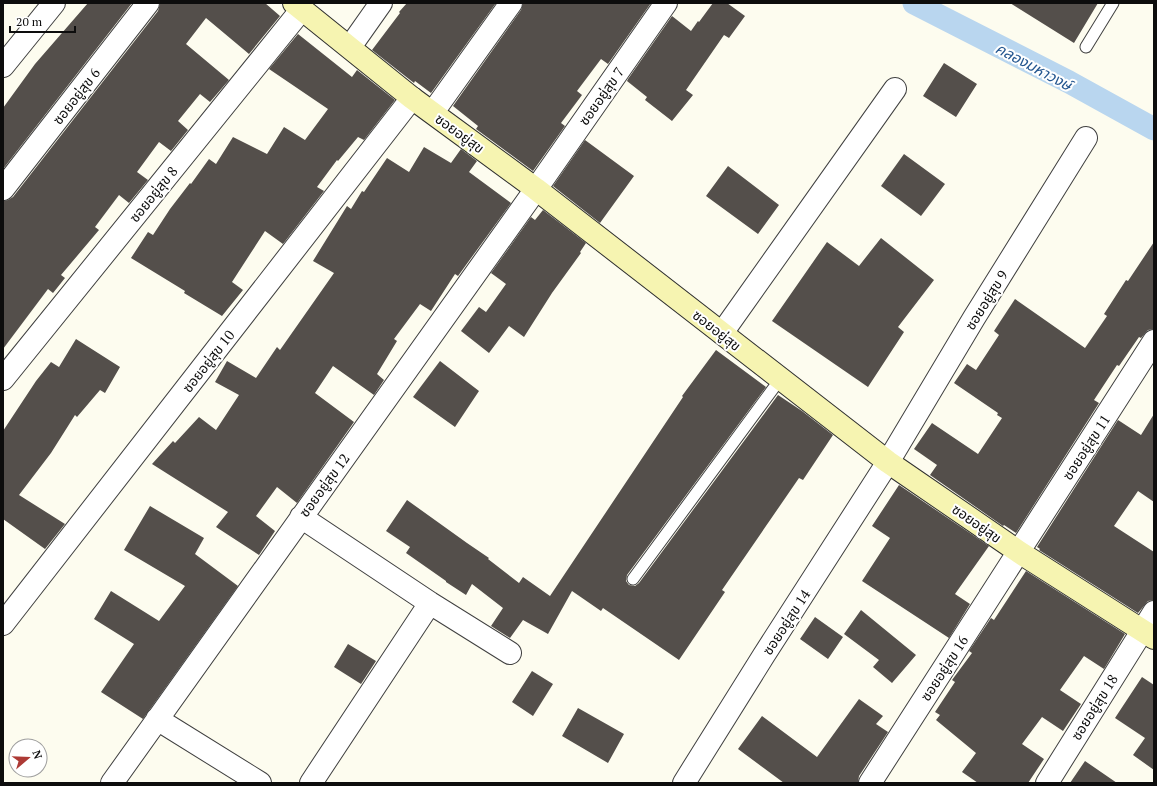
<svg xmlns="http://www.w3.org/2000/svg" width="1157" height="786" viewBox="0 0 1157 786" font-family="'PT Serif','Noto Sans Thai',serif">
<rect width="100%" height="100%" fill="#fdfcef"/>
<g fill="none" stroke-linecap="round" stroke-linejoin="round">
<path stroke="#b9d6ef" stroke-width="23" d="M 914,3 L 1069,82 L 1154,129"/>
</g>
<path fill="#544f4b" d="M 88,3 L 132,3 L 3,169 L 3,108 L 35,64 Z
M 160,3 L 265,3 L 280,16 L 249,54 L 206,18 L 186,44 L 229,80 L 210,102 L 200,94 L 178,121 L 188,130 L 171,151 L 159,142 L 137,172 L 148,180 L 129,203 L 119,195 L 95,227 L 99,230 L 61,275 L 65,278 L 53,293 L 48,289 L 3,349 L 3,201 L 8,200 L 13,197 L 158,11 Z
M 407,3 L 496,3 L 431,93 L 415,81 L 414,83 L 372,50 L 400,13 L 399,12 Z
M 523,3 L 651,3 L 608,64 L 601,59 L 577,91 L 582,95 L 561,123 L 565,126 L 533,171 L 476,129 L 478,126 L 453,106 L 521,10 Z
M 713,3 L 727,3 L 745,16 L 729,38 L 724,35 L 686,90 L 693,95 L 672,121 L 645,100 L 647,97 L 627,81 L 628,79 L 672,16 L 691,31 L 698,21 L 699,22 Z
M 1010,3 L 1098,3 L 1074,43 Z
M 298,34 L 352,77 L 357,70 L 395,100 L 364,140 L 358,137 L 338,161 L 337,160 L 317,187 L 324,191 L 283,244 L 265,231 L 232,282 L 243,290 L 222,316 L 184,293 L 185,291 L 131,258 L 148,232 L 153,235 L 170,209 L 190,183 L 191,184 L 209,159 L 216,164 L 233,137 L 267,154 L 284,127 L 305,140 L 328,109 L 269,69 Z
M 944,63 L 977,84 L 956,117 L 923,96 Z
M 585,140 L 634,176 L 600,223 L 553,186 Z
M 424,147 L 451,163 L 461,149 L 477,161 L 469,172 L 511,203 L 458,276 L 455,274 L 431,311 L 420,304 L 394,339 L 397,341 L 377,374 L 384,380 L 374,395 L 333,366 L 315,393 L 354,422 L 297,503 L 277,487 L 256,516 L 275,531 L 259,555 L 216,527 L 228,512 L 152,464 L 173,441 L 175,443 L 199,417 L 216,430 L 239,395 L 215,382 L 227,361 L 256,378 L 277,347 L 280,350 L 334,273 L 313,261 L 347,206 L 351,209 L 362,191 L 364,192 L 387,158 L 409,172 Z
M 904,154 L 945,184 L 921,216 L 881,186 Z
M 728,166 L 779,205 L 758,234 L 706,196 Z
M 543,210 L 586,243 L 580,252 L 581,253 L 552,293 L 524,337 L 509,326 L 489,353 L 461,331 L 479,307 L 486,312 L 506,284 L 491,273 L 531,217 L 535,220 Z
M 881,238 L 934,280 L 898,327 L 904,332 L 868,387 L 772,321 L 827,242 L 859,266 Z
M 1154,242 L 1154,329 L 1148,330 L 1141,338 L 1139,337 L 1119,366 L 1117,365 L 1094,400 L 1099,403 L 1016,533 L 1004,525 L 1003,526 L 930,475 L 937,465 L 914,449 L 932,423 L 978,454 L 1002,418 L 997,415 L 998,413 L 954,383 L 967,364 L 976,370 L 999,335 L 994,331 L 1015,299 L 1085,348 L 1107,316 L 1104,314 L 1126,280 L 1128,281 Z
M 76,339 L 120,367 L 105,393 L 100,390 L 77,417 L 75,415 L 51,453 L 19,495 L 65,524 L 45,549 L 3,519 L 3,431 L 36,381 L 51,362 L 59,367 Z
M 716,350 L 766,387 L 627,575 L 626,581 L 629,585 L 635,586 L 639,583 L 778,395 L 802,411 L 833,435 L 803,480 L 799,478 L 722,590 L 725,592 L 679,660 L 603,608 L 601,611 L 572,591 L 548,634 L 523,620 L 510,638 L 491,626 L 503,608 L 472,584 L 466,595 L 446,582 L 446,581 L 406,553 L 410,547 L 386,531 L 407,500 L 467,543 L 489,558 L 488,559 L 519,583 L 523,577 L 550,596 L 683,397 L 682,396 Z
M 440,361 L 479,391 L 455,427 L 413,397 Z
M 1154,414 L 1154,502 L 1138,491 L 1114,526 L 1154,552 L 1154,600 L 1148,601 L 1138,613 L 1039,550 L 1040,549 L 1037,547 L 1118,420 L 1141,435 Z
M 899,485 L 989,546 L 955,594 L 970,604 L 949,638 L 862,581 L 890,538 L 872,526 Z
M 150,506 L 204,538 L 195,554 L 238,586 L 143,719 L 101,692 L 134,644 L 94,619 L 111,591 L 159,621 L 185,586 L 124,550 Z
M 1026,571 L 1125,634 L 1104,669 L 1084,656 L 1060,690 L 1081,704 L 1063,731 L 1042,717 L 1022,744 L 1044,759 L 1028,783 L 978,783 L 962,772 L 976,753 L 936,720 L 940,715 L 935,712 L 955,682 L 952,680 L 972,653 L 969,651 L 991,618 L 994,620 Z
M 861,610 L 916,655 L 892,683 L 873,667 L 879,660 L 844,634 Z
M 815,617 L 843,637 L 828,659 L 800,639 Z
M 348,644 L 376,661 L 361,684 L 334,667 Z
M 532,671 L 553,684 L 533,716 L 512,702 Z
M 1142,677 L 1154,685 L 1154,770 L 1133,755 L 1145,738 L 1115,718 Z
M 859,699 L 883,716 L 876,724 L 888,732 L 859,776 L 858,783 L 784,783 L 738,749 L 762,716 L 817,757 Z
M 578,708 L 624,734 L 608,763 L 562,736 Z
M 1085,761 L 1117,783 L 1070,783 Z"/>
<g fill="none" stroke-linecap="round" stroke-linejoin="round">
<g stroke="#404040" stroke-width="13">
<path id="lane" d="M 1086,47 L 1113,3
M 633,579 L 781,378"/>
</g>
<g stroke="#404040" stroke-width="24">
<path id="street" d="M 350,47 L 381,3
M 3,66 L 54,3
M 433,112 L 511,3
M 3,189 L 148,3
M 722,333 L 895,89
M 3,379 L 302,9
M 301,517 L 430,603 L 510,653
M 3,624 L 412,98
M 157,719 L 260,783
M 112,783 L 536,189 L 666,3
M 311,783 L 430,603
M 684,783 L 764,655 L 888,462 L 974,318 L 1086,138
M 870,783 L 1154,341
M 1047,783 L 1154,612"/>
</g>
<g stroke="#2f2f2f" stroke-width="24">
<path id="secondary" d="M 294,3 L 412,98 L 536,189 L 888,462 L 1019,552 L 1154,638"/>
</g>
<use href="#lane" stroke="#fff" stroke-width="11"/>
<use href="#street" stroke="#fff" stroke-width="22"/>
<use href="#secondary" stroke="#f6f4b1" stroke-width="22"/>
</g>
<g text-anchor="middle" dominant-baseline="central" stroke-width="4" stroke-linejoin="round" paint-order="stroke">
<g font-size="14" fill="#0d0d0d" stroke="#fff">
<text transform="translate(76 96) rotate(-52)">ซอยอยู่สุข 6</text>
<text transform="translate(601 96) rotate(-55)">ซอยอยู่สุข 7</text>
<text transform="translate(460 133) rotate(36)">ซอยอยู่สุข</text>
<text transform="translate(153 194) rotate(-51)">ซอยอยู่สุข 8</text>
<text transform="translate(986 300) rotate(-58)">ซอยอยู่สุข 9</text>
<text transform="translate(717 330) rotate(38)">ซอยอยู่สุข</text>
<text transform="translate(208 361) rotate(-52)">ซอยอยู่สุข 10</text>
<text transform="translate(1086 447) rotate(-57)">ซอยอยู่สุข 11</text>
<text transform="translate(324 485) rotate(-54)">ซอยอยู่สุข 12</text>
<text transform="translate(977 523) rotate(35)">ซอยอยู่สุข</text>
<text transform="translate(786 622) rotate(-57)">ซอยอยู่สุข 14</text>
<text transform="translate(944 668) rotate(-57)">ซอยอยู่สุข 16</text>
<text transform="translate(1094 707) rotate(-58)">ซอยอยู่สุข 18</text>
</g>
<g font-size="15" font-style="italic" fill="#255790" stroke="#fff">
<text transform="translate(1034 66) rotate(28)">คลองมหาวงษ์</text>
</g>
</g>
<rect width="1157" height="786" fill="none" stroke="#0d0d0d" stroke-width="8"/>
<g transform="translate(28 758) rotate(71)"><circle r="19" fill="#ffffff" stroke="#9e9e9e"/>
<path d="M0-3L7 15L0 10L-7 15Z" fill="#ad3a35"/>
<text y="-6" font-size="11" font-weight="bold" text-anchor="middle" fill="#0d0d0d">N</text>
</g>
<path d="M10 26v6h65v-6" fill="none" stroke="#0d0d0d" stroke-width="2"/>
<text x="16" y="26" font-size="12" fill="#0d0d0d" stroke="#ffffff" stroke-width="3" paint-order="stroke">20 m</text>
</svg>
